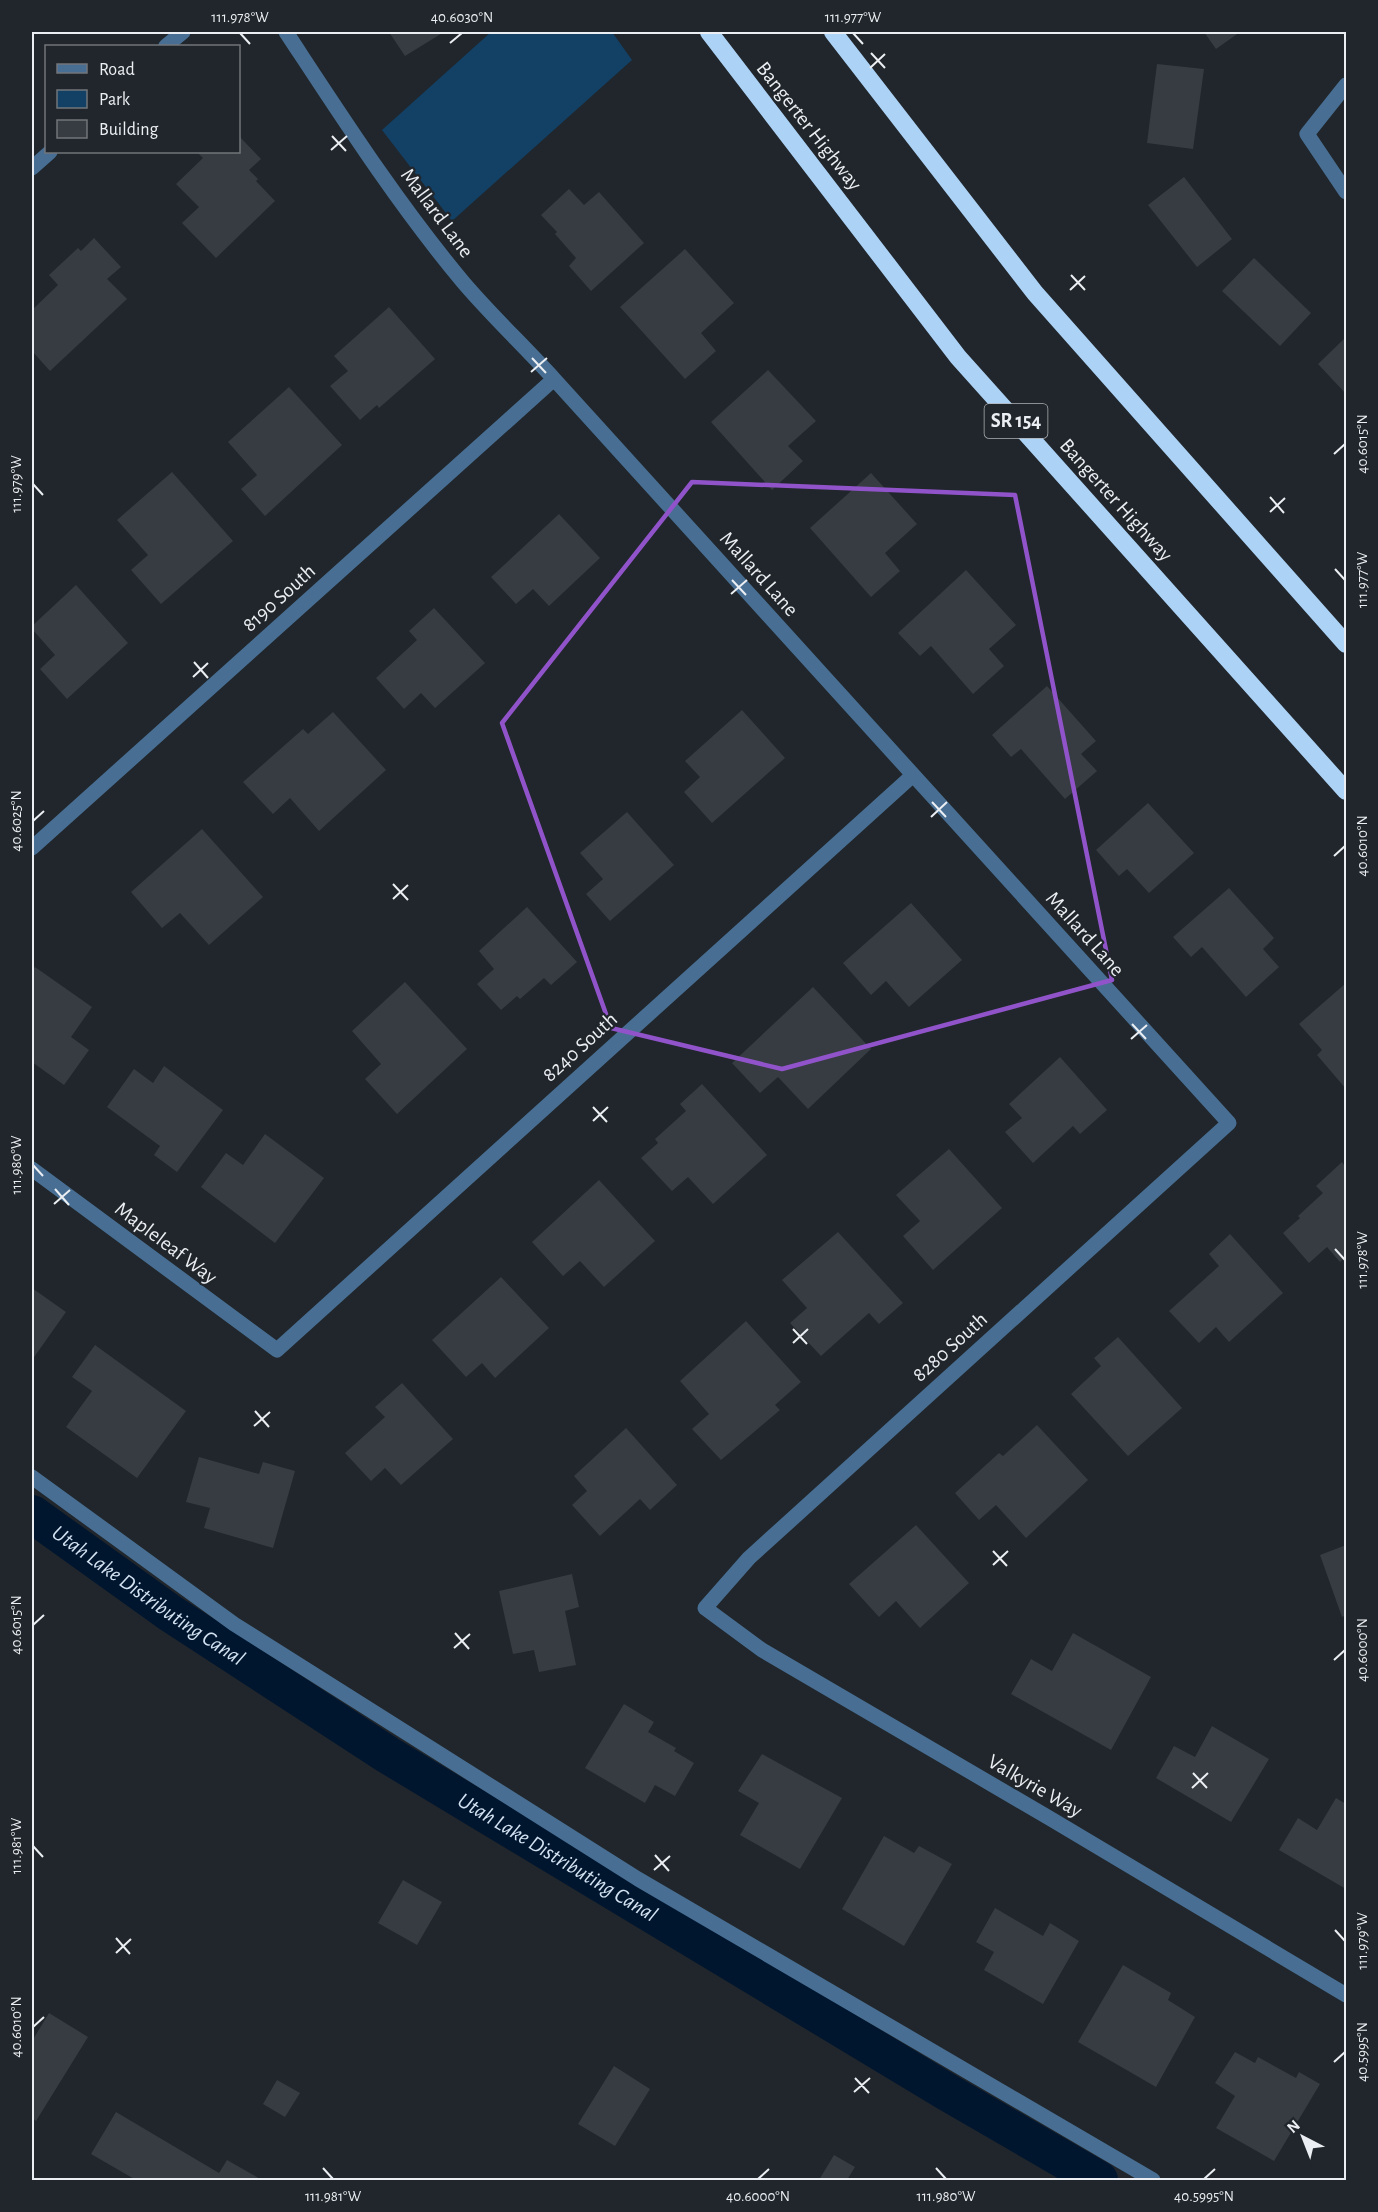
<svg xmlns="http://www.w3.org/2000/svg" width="1378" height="2212" viewBox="0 0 1378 2212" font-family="'Alegreya Sans',sans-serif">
<rect width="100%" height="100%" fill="#20262b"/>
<path fill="#134065" d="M 491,32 L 612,32 L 632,60 L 452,221 L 382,130 Z"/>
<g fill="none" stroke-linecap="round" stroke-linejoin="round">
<path stroke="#00162f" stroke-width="38" id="s1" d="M 32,1514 L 170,1613 L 388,1755 L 947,2092 L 1099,2180"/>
</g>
<path fill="#363c42" d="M 389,32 L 444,32 L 405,56 Z
M 1204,32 L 1240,32 L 1216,49 Z
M 1157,64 L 1204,69 L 1193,149 L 1147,143 Z
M 238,135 L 261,159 L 249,170 L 258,179 L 256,181 L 275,201 L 216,258 L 182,223 L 199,207 L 176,184 L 203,158 L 197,152 L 238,152 Z
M 1184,177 L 1232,239 L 1197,267 L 1148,205 Z
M 569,189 L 584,205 L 599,192 L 644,243 L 591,291 L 569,266 L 576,258 L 555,234 L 557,232 L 541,215 Z
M 94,238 L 121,267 L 107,279 L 127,299 L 50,371 L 32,351 L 32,310 L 58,285 L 49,275 L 78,248 L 81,251 Z
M 685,249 L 734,303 L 701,333 L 716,351 L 685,379 L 620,307 Z
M 1254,258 L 1311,313 L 1280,346 L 1222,291 Z
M 389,307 L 435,359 L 379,408 L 377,405 L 360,420 L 330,386 L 348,371 L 334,356 Z
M 1346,337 L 1346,394 L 1318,364 Z
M 768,370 L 816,421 L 788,446 L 803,461 L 772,490 L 711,422 Z
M 289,387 L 342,445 L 265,516 L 241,489 L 257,475 L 228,442 Z
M 172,472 L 233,541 L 161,604 L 131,570 L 148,555 L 117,520 Z
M 871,473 L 917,524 L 885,553 L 900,571 L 871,597 L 810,528 Z
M 559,514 L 600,558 L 549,606 L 533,589 L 516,604 L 491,577 Z
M 966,570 L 1016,625 L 989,649 L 1004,666 L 973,694 L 931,646 L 920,656 L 898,633 Z
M 76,585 L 128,643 L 67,699 L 40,669 L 55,655 L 32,629 L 32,626 Z
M 434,608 L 485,663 L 435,708 L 421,693 L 404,709 L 376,678 L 417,640 L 409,631 Z
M 1047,686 L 1096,741 L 1081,754 L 1097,771 L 1065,799 L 1021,749 L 1011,757 L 992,735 Z
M 742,710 L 785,758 L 712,823 L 684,792 L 700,777 L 685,761 Z
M 333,712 L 386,770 L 319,831 L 290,798 L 273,814 L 243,782 L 303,729 L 308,734 Z
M 1148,803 L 1194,853 L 1149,893 L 1127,869 L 1119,876 L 1096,850 Z
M 627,812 L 674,865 L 610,921 L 586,894 L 603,879 L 580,853 Z
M 202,829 L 263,897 L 209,945 L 180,913 L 162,928 L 131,892 Z
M 1229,888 L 1274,938 L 1263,949 L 1279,967 L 1246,997 L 1202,947 L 1191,957 L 1173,937 Z
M 911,903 L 962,960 L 909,1007 L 886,981 L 871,995 L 843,963 Z
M 527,907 L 577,962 L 551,985 L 544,978 L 520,999 L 517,996 L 501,1010 L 477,984 L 494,969 L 479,951 Z
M 35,967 L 92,1007 L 71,1037 L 89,1050 L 64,1085 L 32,1062 L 32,971 Z
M 405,982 L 467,1049 L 397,1114 L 365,1079 L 381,1064 L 352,1031 Z
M 1346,983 L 1346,1089 L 1317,1055 L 1322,1050 L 1299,1024 Z
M 813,987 L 871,1049 L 808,1109 L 778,1077 L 760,1093 L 732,1063 Z
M 1060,1057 L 1107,1110 L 1080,1134 L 1073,1126 L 1033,1163 L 1005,1132 L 1022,1118 L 1009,1104 Z
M 164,1066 L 223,1110 L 177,1172 L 154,1155 L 160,1146 L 107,1107 L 134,1069 L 153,1083 Z
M 702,1084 L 767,1155 L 713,1204 L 688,1177 L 672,1191 L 641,1158 L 658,1143 L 655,1139 L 686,1111 L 680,1104 Z
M 265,1134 L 324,1178 L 275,1243 L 201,1187 L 226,1153 L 243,1165 Z
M 949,1149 L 1002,1208 L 933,1270 L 903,1236 L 920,1221 L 896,1195 Z
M 1342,1162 L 1346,1168 L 1346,1256 L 1340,1262 L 1327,1247 L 1309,1263 L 1283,1233 L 1300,1218 L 1298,1216 L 1323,1193 L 1316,1186 Z
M 599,1180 L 655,1241 L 604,1287 L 580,1261 L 563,1276 L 532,1242 Z
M 838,1232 L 903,1303 L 879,1324 L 869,1313 L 821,1356 L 790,1323 L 807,1308 L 782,1280 Z
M 1230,1234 L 1283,1293 L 1229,1342 L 1216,1327 L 1199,1343 L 1169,1311 L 1219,1266 L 1209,1254 Z
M 501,1277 L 549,1328 L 495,1378 L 482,1363 L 466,1377 L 432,1340 Z
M 32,1288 L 66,1312 L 32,1360 Z
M 746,1321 L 801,1382 L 775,1405 L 780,1410 L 721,1460 L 692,1429 L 709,1414 L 680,1381 Z
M 1118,1337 L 1182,1408 L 1128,1456 L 1071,1394 L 1101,1366 L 1094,1358 Z
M 95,1345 L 186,1411 L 137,1478 L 66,1427 L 92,1391 L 72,1377 Z
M 402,1383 L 453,1439 L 401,1485 L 385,1468 L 371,1481 L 345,1453 L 385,1417 L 375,1407 Z
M 1037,1425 L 1088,1480 L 1026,1538 L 996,1505 L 979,1520 L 955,1493 L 999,1453 L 1003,1456 Z
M 626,1428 L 677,1485 L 650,1510 L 640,1499 L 600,1536 L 572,1505 L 587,1491 L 574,1476 Z
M 199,1457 L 259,1474 L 263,1462 L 295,1471 L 273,1548 L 204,1528 L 210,1508 L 186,1502 Z
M 916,1525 L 969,1583 L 920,1628 L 896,1601 L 879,1617 L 849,1584 Z
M 1346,1545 L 1346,1615 L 1342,1617 L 1320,1555 Z
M 572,1574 L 579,1607 L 565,1611 L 576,1665 L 539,1672 L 534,1650 L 513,1654 L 499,1591 Z
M 1073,1633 L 1151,1677 L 1111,1750 L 1011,1694 L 1031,1659 L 1052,1671 Z
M 624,1704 L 654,1722 L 648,1732 L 676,1748 L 674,1751 L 694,1763 L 675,1796 L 655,1785 L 645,1803 L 585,1768 Z
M 1212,1726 L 1269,1759 L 1231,1822 L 1156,1778 L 1174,1746 L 1195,1757 Z
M 762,1754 L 842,1798 L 800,1869 L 740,1835 L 759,1803 L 738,1791 Z
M 1336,1798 L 1346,1804 L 1346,1889 L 1279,1850 L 1298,1818 L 1317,1830 Z
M 884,1836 L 914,1853 L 919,1846 L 952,1864 L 904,1946 L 842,1909 Z
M 403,1880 L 442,1902 L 417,1945 L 378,1923 Z
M 995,1908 L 1043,1936 L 1050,1923 L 1079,1941 L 1043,2004 L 984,1970 L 994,1952 L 976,1942 Z
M 1123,1965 L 1171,1993 L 1168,2000 L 1195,2017 L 1156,2087 L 1078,2042 Z
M 49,2013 L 88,2037 L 36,2121 L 32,2118 L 32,2041 Z
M 1235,2052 L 1255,2063 L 1258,2057 L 1296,2078 L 1299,2072 L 1320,2084 L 1274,2161 L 1216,2128 L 1235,2096 L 1215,2083 Z
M 614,2066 L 650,2089 L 615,2146 L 578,2124 Z
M 277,2080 L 300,2093 L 285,2117 L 263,2104 Z
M 116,2112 L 219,2173 L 227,2160 L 262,2180 L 136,2180 L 91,2154 Z
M 834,2155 L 855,2167 L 847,2180 L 819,2180 Z"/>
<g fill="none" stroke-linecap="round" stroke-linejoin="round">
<path stroke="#486f93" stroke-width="15" d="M 32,1477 L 234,1624 L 638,1879 L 1153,2180"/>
<path stroke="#486f93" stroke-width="15" d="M 286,32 C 342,117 397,203 463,282 C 491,315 524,346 554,379 L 1229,1123 L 749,1558 L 705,1608 L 762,1650 L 1051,1819 L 1346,1995
M 166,46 L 183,32
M 1346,85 L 1307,134 L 1346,192
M 32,168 L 50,152
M 32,848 L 554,379
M 32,1169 L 277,1350 L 912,776"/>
<path stroke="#acd2f6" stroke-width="18" d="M 709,32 L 958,357 L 1346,791
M 833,32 L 1035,293 L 1346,644"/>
</g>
<path fill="none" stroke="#9153c9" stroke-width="4.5" stroke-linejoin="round" d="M 692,482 L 1015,495 L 1112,980 L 782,1069 L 611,1028 L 502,723 Z"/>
<path fill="none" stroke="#ebeef2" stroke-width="2" d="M 240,33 L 250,44M 853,33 L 863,44M 450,43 L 462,33M 871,53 L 885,68M 870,68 L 885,54M 332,136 L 346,151M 331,150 L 347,136M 1071,275 L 1085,290M 1070,290 L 1085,276M 532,358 L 546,373M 531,372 L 547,358M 1334,454 L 1345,444M 33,484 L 43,495M 1270,497 L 1284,513M 1270,512 L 1285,498M 1335,569 L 1345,580M 732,580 L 746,595M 731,594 L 747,580M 194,662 L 208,678M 193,677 L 208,663M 932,802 L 946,817M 931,817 L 947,802M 33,821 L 44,811M 1334,856 L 1345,846M 393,884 L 408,900M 393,899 L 408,885M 1132,1024 L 1146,1039M 1131,1039 L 1147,1025M 593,1107 L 607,1122M 593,1121 L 608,1107M 33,1165 L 43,1176M 55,1189 L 69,1205M 54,1204 L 70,1190M 1335,1249 L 1345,1260M 793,1329 L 807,1344M 793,1343 L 808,1329M 255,1411 L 269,1427M 254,1426 L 270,1412M 993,1551 L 1007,1566M 993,1565 L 1008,1551M 33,1625 L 44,1615M 455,1633 L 469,1649M 454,1648 L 470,1634M 1334,1660 L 1345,1650M 1193,1773 L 1207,1788M 1192,1788 L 1208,1773M 33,1846 L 43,1857M 655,1855 L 669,1871M 654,1870 L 670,1856M 1335,1930 L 1345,1941M 116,1938 L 130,1954M 116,1953 L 131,1939M 33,2027 L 44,2017M 1334,2062 L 1345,2052M 855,2078 L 869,2093M 854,2092 L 870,2078M 323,2168 L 333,2179M 936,2168 L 946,2179M 758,2179 L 769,2169M 1204,2179 L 1215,2169"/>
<g text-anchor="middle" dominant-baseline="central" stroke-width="4.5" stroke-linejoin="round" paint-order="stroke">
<rect fill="#20262b" stroke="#aeb2b6" stroke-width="1.5" x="984.5" y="404" width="63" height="34" rx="4.5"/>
<g font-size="20" font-weight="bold" fill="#ebeef2">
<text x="1016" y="421">SR 154</text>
</g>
<g font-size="21" fill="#ebeef2" stroke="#20262b">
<text transform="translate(809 126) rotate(52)">Bangerter Highway</text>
<text transform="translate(437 213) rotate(53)">Mallard Lane</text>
<text transform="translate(1116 500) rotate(48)">Bangerter Highway</text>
<text transform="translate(759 574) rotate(48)">Mallard Lane</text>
<text transform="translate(279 598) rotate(-42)">8190 South</text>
<text transform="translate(1085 934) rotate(48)">Mallard Lane</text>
<text transform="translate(580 1047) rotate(-42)">8240 South</text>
<text transform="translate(166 1243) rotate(37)">Mapleleaf Way</text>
<text transform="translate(950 1347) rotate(-42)">8280 South</text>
<text transform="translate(1035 1786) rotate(30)">Valkyrie Way</text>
</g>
<g font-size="22" font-style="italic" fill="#d3e2f1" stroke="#20262b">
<text stroke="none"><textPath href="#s1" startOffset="142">Utah Lake Distributing Canal</textPath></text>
<text stroke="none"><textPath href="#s1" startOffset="628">Utah Lake Distributing Canal</textPath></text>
</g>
</g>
<rect width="1378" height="2212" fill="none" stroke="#20262b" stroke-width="66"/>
<rect x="45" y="45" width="195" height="108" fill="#20262b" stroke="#71767b" stroke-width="1.5"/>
<rect x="57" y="64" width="30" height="9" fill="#486f93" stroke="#71767b" stroke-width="1.5"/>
<text x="99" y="75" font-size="18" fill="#ebeef2">Road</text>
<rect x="57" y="90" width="30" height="18" fill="#134065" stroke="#71767b" stroke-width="1.5"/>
<text x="99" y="105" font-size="18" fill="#ebeef2">Park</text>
<rect x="57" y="120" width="30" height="18" fill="#363c42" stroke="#71767b" stroke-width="1.5"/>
<text x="99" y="135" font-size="18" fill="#ebeef2">Building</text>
<g transform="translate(1303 2137) rotate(318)" stroke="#20262b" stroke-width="4.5" paint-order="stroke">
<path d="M0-4.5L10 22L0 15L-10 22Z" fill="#ebeef2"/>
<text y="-9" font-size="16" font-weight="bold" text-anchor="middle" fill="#ebeef2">N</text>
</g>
<rect x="33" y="33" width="1312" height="2146" fill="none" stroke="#ebeef2" stroke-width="2"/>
<g font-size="15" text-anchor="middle" fill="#ebeef2">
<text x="240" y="22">111.978°W</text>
<text x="462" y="22">40.6030°N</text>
<text x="853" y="22">111.977°W</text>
<text transform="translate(1362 444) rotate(-90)" y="5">40.6015°N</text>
<text transform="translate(16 484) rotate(-90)" y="5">111.979°W</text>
<text transform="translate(1362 580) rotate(-90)" y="5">111.977°W</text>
<text transform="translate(16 821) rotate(-90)" y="5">40.6025°N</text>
<text transform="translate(1362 846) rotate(-90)" y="5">40.6010°N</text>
<text transform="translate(16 1165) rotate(-90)" y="5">111.980°W</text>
<text transform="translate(1362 1260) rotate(-90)" y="5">111.978°W</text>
<text transform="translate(16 1625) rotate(-90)" y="5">40.6015°N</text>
<text transform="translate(1362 1650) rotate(-90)" y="5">40.6000°N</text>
<text transform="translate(16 1846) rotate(-90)" y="5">111.981°W</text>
<text transform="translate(1362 1941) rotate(-90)" y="5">111.979°W</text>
<text transform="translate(16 2027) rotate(-90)" y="5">40.6010°N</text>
<text transform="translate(1362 2052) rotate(-90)" y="5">40.5995°N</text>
<text x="333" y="2201">111.981°W</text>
<text x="758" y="2201">40.6000°N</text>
<text x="946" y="2201">111.980°W</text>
<text x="1204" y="2201">40.5995°N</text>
</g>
</svg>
